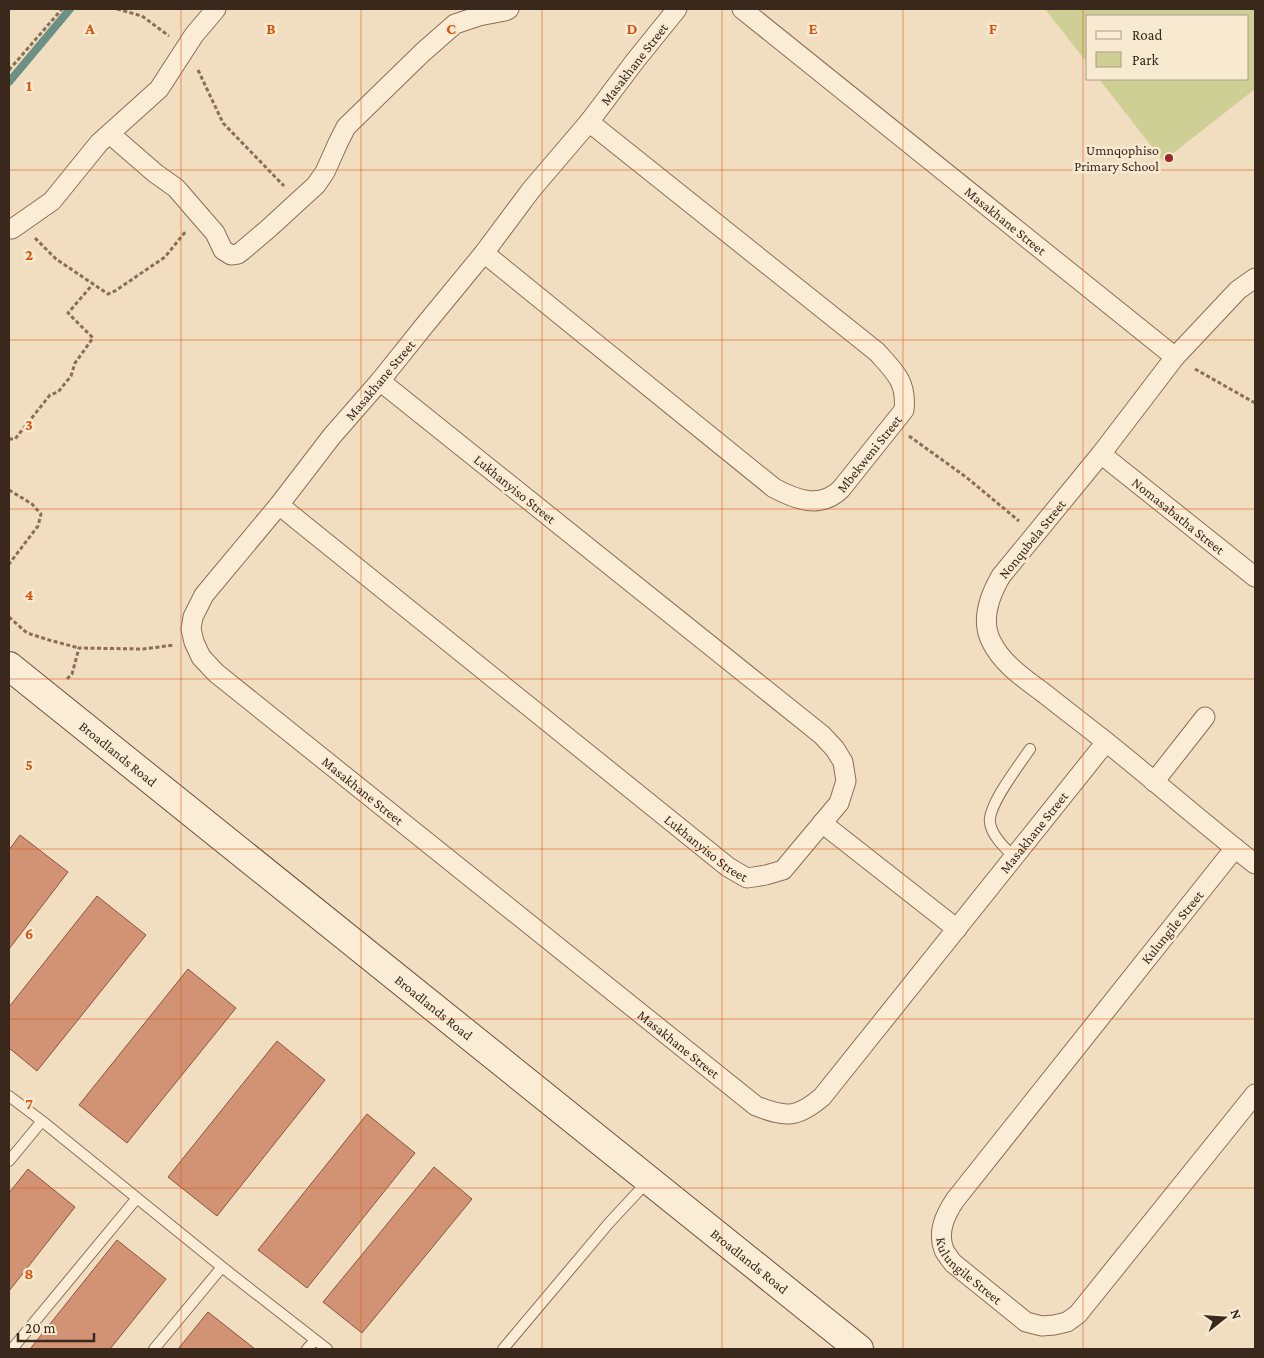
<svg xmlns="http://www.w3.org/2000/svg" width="1264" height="1358" viewBox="0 0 1264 1358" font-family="'Crimson Pro',serif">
<rect width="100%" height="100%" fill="#f1dec1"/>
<path fill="#cecf94" d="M 1045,9 L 1254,9 L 1255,10 L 1255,89 L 1163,161 L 1099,79 L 1248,79 L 1248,16 L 1088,16 L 1088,64 Z"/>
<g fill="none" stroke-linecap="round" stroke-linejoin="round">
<path stroke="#6a9184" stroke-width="8" d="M 9,82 L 70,9"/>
</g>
<path fill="#d19374" stroke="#8c543c" d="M 20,835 L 68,872 L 9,949 L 9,850 Z
M 97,896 L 146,935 L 37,1071 L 9,1048 L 9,1007 Z
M 188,969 L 236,1008 L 127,1143 L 79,1105 Z
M 277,1041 L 325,1080 L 217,1216 L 168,1177 Z
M 367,1114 L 415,1153 L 307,1288 L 258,1250 Z
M 434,1167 L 472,1199 L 362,1333 L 323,1302 Z
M 28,1169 L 75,1207 L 9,1291 L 9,1193 Z
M 117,1240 L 166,1279 L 110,1349 L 30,1349 Z
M 208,1312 L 255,1349 L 178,1349 Z"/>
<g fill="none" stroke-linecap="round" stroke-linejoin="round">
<g stroke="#8b6e57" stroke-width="12">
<path id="service" d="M 1014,857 C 1005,848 992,836 990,823 C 987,806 1020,764 1030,749
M 9,1096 L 42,1121 L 222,1267 L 327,1349
M 9,1161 L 42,1121
M 12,1349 L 137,1198
M 154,1349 L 222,1267
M 307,1349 L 315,1340
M 503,1349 L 609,1223 L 648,1181"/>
</g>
<g stroke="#8b6e57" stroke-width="21">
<g id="minor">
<path id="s1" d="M 677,9 L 635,61 L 589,122 L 531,190 L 484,253 L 424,326 L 380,381 L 332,436 L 279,505 L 204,595 L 193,617 L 191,629 L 194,642 L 201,657 L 216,673 L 756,1106 C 787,1118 797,1118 822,1097 L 1106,742"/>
<path id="s2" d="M 742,9 L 1175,357"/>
<path d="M 110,134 L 155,173 L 176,188 L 215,233 L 223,250 L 231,255 L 238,254 L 242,251 L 268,229 L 316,185 L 325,172 L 338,143 L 346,127 L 423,52 L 455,24 L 479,16 L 505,11 L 509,9"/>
<path d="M 9,228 L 12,229 L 52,201 L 99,143 L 159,89 L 194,35 L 216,9"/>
<path id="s3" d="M 484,253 L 774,488 C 795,499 820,510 841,489 L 904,410 C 907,382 895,372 877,352 L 589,122"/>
<path d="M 1255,278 L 1238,290 L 1175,357 L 1101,454 L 1001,576 C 990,595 980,619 991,641 C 1002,664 1025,679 1045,694 C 1065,710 1085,725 1105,741 C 1155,781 1204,824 1255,864"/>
<path id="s4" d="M 1101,454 L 1255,577"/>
<path id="s5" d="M 279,505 L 728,867 L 747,878 L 766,875 L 783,870 L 839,803 L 846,781 L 843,762 L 835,749 L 822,735 L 380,381"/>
<path d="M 1154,782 L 1205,717"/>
<path d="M 822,823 L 957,929"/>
<path id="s6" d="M 1235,848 L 955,1200 C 945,1215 937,1232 944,1250 C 946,1254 950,1259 953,1263 L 1026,1322 L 1042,1326 L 1054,1325 L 1067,1322 L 1078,1314 L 1255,1094"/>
</g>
</g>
<g stroke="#6d4f3b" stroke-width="30">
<g id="secondary">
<path id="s7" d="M 9,666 L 859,1349"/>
</g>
</g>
<path stroke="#8b6e57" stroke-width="3" stroke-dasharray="4 2.5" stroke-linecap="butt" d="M 117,9 L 142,16 L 169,36
M 9,70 L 62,9
M 198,70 L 223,123 L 284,186
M 35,238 L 56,259 L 108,294 L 115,291 L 165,257 L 186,231
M 1195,369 L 1255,403
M 909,436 L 966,477 L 1019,521
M 9,439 L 15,439 L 50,395 L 58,392 L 71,376 L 75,363 L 93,338 L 68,313 L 93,284
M 9,490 L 32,504 L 41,514 L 38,526 L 9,564
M 9,617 L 27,633 L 49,640 L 79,648
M 67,679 L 72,674 L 79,648 L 143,649 L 174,645"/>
<use href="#service" stroke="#fbecd5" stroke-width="10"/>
<use href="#minor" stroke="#fbecd5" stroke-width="19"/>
<use href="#secondary" stroke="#fbecd5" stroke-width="28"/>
</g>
<path fill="none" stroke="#d7540e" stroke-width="1" stroke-opacity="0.55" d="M 181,9 L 181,1349M 361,9 L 361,1349M 542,9 L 542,1349M 722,9 L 722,1349M 903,9 L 903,1349M 1083,9 L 1083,1349M 9,170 L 1255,170M 9,340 L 1255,340M 9,509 L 1255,509M 9,679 L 1255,679M 9,849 L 1255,849M 9,1019 L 1255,1019M 9,1188 L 1255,1188"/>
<circle fill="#9e242f" stroke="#f8e9d1" stroke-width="2" cx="1169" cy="158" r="5"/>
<g text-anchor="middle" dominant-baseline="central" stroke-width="5" stroke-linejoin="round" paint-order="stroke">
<g font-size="14" fill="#3a281d" stroke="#f8e9d1">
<text transform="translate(634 64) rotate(-52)">Masakhane Street</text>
<text stroke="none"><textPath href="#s2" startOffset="338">Masakhane Street</textPath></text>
<text transform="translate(380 380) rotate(-50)">Masakhane Street</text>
<text stroke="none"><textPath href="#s3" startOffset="491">Mbekweni Street</textPath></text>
<text transform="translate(515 489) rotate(39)">Lukhanyiso Street</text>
<text stroke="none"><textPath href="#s4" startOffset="99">Nomasabatha Street</textPath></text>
<text transform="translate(1032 539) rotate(-51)">Nonqubela Street</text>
<text stroke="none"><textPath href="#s7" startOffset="140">Broadlands Road</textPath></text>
<text stroke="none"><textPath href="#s1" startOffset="1030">Masakhane Street</textPath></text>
<text stroke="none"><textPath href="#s1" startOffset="1945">Masakhane Street</textPath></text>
<text stroke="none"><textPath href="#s5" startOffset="548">Lukhanyiso Street</textPath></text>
<text transform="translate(1172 927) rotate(-51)">Kulungile Street</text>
<text stroke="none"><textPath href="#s7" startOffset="545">Broadlands Road</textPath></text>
<text stroke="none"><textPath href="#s1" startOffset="1435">Masakhane Street</textPath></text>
<text stroke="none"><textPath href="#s7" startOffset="950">Broadlands Road</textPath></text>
<text stroke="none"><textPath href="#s6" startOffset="535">Kulungile Street</textPath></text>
</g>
<g font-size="14" fill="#3a281d" stroke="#f8e9d1" text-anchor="end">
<text x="1159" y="150">Umnqophiso<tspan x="1159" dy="16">Primary School</tspan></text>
</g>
</g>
<g font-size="16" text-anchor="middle" font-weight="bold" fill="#d7540e" stroke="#f8e9d1" stroke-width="5" stroke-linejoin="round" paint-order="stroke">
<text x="90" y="34">A</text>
<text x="271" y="34">B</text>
<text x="451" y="34">C</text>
<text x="632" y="34">D</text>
<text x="813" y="34">E</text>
<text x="993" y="34">F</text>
<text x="29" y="91">1</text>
<text x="29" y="260">2</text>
<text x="29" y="430">3</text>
<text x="29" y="600">4</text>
<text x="29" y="770">5</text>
<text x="29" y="939">6</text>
<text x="29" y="1109">7</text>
<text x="29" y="1279">8</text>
</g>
<rect width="1264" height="1358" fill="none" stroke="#3a281d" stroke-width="20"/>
<rect x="1086" y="15" width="162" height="65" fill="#f8e9d1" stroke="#ac9c89"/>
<rect x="1096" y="31" width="25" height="8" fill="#fbecd5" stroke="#ac9c89"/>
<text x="1132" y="40" font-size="15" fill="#3a281d">Road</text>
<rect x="1096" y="52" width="25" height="15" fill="#cecf94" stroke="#ac9c89"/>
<text x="1132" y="65" font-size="15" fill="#3a281d">Park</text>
<g transform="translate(1224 1318) rotate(73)" stroke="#f8e9d1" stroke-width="4" paint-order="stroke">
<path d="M0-4L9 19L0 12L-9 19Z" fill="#3a281d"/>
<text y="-8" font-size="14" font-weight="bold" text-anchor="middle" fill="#3a281d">N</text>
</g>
<path d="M18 1333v8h76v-8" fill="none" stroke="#3a281d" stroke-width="2.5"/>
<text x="25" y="1333" font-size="15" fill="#3a281d" stroke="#f8e9d1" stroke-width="4" paint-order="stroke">20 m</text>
</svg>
